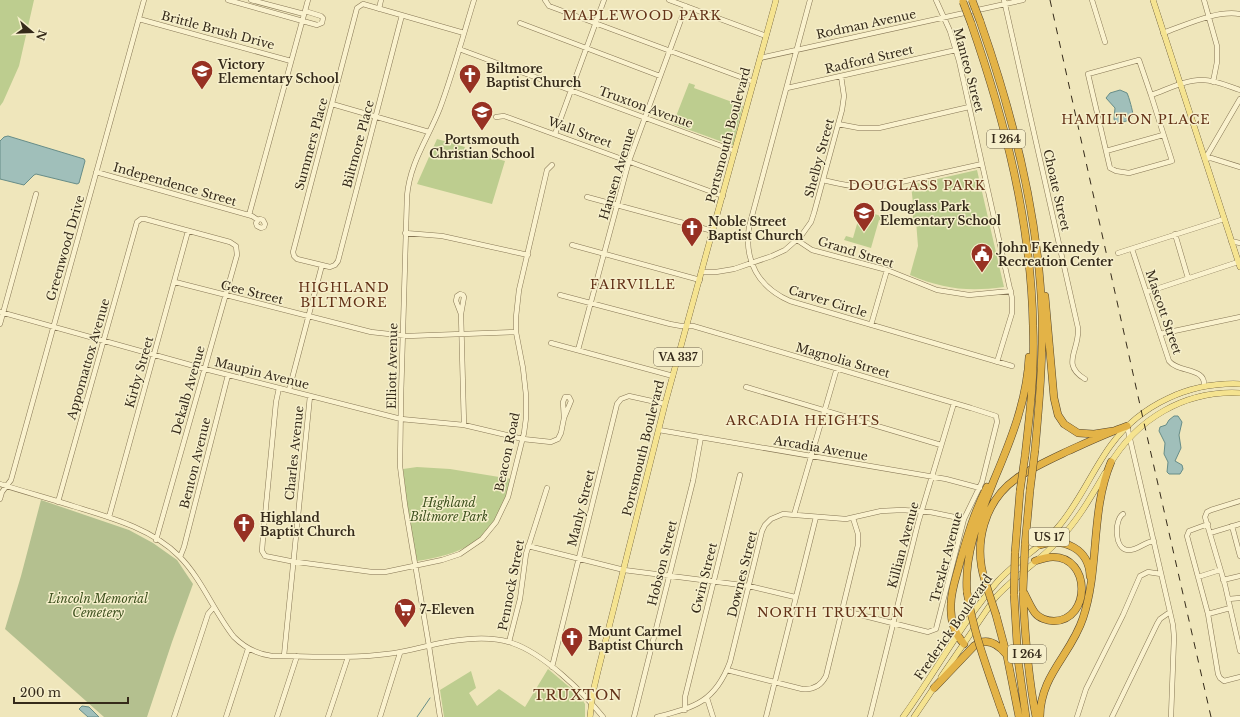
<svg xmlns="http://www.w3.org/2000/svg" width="1240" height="717" viewBox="0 0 1240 717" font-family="'Libre Baskerville',serif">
<rect width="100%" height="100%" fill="#efe6bb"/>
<path fill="#bdcd8f" d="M 0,0 L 34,0 L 19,66 L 3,102 L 0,106 Z
M 689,83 L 695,85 L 694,88 L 743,106 L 733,145 L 731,145 L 673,124 Z
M 437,139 L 465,147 L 464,150 L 505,161 L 492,204 L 417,184 Z
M 977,170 L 1004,287 C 968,292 943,289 910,275 L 918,246 L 916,221 L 912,220 L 914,212 L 911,185 Z
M 865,211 L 884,217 L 883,221 L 879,220 L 871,248 L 844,240 L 846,236 L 853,238 L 859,217 L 863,218 Z
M 417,467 L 450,469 L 511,479 C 497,535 472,553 417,561 L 407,505 L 403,469 Z
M 548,669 L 580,696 L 585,704 L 585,717 L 444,717 L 440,690 L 471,671 L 476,688 L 469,693 L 477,706 L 499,689 L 525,707 Z"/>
<path fill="#b4c08f" d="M 41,500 L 129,530 L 153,543 L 177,560 L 193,584 L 172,642 L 147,717 L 104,717 L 5,629 L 21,576 Z"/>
<path fill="#a0bfba" stroke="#678d88" d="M 1120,90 L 1127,93 C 1129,97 1133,112 1133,115 C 1130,121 1121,124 1115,122 L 1114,119 L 1115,108 L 1106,98 L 1110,93 Z
M 8,136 L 84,159 L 85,161 L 79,183 L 77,184 L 36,174 L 34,175 L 24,185 L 0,179 L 0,141 L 4,137 Z
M 1174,416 L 1178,416 L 1182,422 L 1179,435 L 1181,448 L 1175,461 L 1182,465 L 1183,469 L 1180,474 L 1169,474 L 1167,472 L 1168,462 L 1164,454 L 1165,443 L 1159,431 L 1160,427 L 1166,425 L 1169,420 Z
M 82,706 L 89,707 L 99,717 L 88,717 L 79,709 Z"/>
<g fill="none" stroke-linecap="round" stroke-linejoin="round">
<path stroke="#678d88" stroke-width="1" d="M 417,717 L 430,698"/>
<g stroke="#867655" stroke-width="5.5">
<path id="minor" d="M 228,0 L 317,25 L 322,23 L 323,18 L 321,16 L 305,11
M 251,0 L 304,14
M 545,0 L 549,6 L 754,82
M 669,0 L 766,36
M 810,0 L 749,227 C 744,261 758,287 790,301 L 1012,366
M 936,0 L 950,31 L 959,61 L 1012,298 L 1012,313 L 997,362
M 1004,0 L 1078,328 C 1080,350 1060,364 1085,379
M 1092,0 L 1105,42
M 1204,0 L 1217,46 L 1217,62 L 1213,82
M 379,9 L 381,0
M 402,15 L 338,261 L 335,265 L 330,267 L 297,259 L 294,256 L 293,252 L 357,8 L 363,4 L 464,33
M 139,19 L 291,61
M 520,23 L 660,76
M 1163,33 C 1186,25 1216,10 1240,14
M 459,49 L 735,151
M 760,58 L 1023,0
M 787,88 L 956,50
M 1151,95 L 1172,161 L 1129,173 L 1116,171 L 1110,168 L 1088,74 L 1139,60 L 1151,95 C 1166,90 1187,79 1203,80 C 1215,80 1228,86 1240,90
M 332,104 L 429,132
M 496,117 L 504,116 L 518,121 L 723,196
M 838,124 L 859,128 L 879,128 L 969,107
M 555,134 L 604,0
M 1106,151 L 1163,135
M 1205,159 L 1240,99
M 1205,159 L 1211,158 L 1240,167
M 96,172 L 252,216 L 258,220 L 260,219 L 263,220 L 265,224 L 264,227 L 261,228 L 257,226 L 256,223 L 258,220
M 823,180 C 843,185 862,189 883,186 L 982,164
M 587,197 L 713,231
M 249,215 L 308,0
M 405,233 L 442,236 L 528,255
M 1175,234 L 1188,278
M 797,240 L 812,250 L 887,270 L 937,290 L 969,295 L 1011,291
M 1231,241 L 1240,243
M 572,245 L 700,280
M 1132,249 L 1169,361 C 1178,373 1206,367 1204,386
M 1118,253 L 1224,219
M 702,272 L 716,272 L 734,269 L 772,256 L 785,250 L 801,236 L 811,222 L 814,213 L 842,110 L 844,96 L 841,76
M 175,282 L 371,332 L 407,336 L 516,332
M 1147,292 L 1238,262
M 560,295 L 670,324 L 681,326 L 693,326 L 971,408 L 996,416 L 997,422 L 982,482 L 964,519 L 936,629 L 928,632 L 841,610
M 0,312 L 205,369 L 401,419 L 464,425 L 523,439 L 551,442 L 558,439 L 561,433 L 564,418 L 563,402 L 565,397 L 569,397 L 571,401 L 564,418
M 461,314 L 464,297 L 463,295 L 460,294 L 457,296 L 456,301 L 461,314 L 464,425
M 0,324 L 36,194
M 871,325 L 887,270
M 1160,334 L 1240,317
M 551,343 L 673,376
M 578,350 L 629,161 L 686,6
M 746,387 L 941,445
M 279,388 L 276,402 L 263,537 L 262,551 L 265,556 L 290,561 L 372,572 L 385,572 L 442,560 L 460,554 L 482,539 L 496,522 L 508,497 L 524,433 L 526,418 L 526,395 L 523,368 L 516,332 L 516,317 L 519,290 L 547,170 L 552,165
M 289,390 L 322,265
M 1127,426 L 1173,625 L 1174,637 L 1171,717
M 659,430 L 946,479 L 980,488
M 0,484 C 25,492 51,499 76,507 C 112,518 152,529 179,556 C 202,579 214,612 234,637 C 245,648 257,654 272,656 C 310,656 349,659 387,654 C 409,652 430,644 452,641 C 471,638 495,637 512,643 C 543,653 583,692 603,717
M 0,499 L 2,492 L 11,480 L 144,0
M 1240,501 L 1211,510 L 1207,512 L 1205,517 L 1225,585 L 1240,651
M 58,502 L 137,222 L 141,219 L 145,219 L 230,242 L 236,246 L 237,255 L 156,540
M 1123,514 C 1114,520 1114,549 1128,550 C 1137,551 1144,542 1154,541
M 794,515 L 837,368
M 109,517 L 188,231
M 1208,524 L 1189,531 L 1187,536 L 1208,614 L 1218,674 L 1220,678 L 1224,681 L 1240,677
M 1232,526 L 1240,556
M 1210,533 L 1240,524
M 528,546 L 624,570 L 749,586 L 795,597
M 180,557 L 184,547 L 228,375
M 1198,577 L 1220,570
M 1223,580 L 1240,576
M 1228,599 L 1240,598
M 1208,614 L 1230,608
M 509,642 L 520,599 L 526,554 L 547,488
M 284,656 L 310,396
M 552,667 L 617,404 L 621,399 L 629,396 L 665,404
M 727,670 L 802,689 C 813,690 821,686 826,676 L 858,545 L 858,534 L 853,518
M 707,698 L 713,717
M 685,710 L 685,697 L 740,475
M 174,717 L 208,614 L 214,607
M 226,717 L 248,649
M 277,717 L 297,656
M 328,717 L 348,657
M 380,717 L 400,653
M 440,717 L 429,646 L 405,505 L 400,466 L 401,397 L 407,196 C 410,162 428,139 440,108 C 453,73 463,36 474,0
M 634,717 L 693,481 L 701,437
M 657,717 C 695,707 715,702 730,662 L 762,531 L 765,525 L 771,519 L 783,514 L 846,519 L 881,511 L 902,510 L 930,512 L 964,519
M 766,717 L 816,517
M 870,717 L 918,523 L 954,403
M 1077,717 L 1086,689 L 1123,615 L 1140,576 L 1148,572 L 1161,574
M 1112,717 L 1157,624 L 1160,619 L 1170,612"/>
</g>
<g stroke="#53432a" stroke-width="6">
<path id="major" d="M 1153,0 L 1240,267
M 1109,466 C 1136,419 1185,390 1240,393
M 941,677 L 995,598 C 1014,577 1038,562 1057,542 C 1077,522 1091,497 1105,473
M 590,717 L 593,692 L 598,671 L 665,404 L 776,0
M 903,717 C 935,673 962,622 998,581 C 1017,560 1042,547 1059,526 C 1080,501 1092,471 1111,445 C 1141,404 1190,382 1240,384
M 914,717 L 935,686"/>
</g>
<g stroke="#53432a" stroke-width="8">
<path id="highway" d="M 980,21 C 1013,115 1039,216 1042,316 C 1043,361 1039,405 1035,450
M 971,23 C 1005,121 1031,222 1033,326 C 1035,370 1030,413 1025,456
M 1045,296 L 1054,398 L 1058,415 L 1064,424 L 1078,433 L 1094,434 L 1113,431
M 1025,545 L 1030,490
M 1040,545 C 1064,537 1089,549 1090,576
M 1015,553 L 1020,491
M 985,581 C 973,544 984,501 1017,478 C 1033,467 1051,459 1068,451 C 1088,442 1107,433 1127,426
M 1023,591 C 1027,598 1030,606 1035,613 C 1039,618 1047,621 1054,621 C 1091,620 1091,557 1053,557 C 1047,557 1041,559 1035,561
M 967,592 C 964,552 980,516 994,480 C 1011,440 1027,400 1029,357
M 1014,594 L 1018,660 L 1026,717
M 1023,595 C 1025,636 1028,676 1036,717
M 996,615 L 1007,656 L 1019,717
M 964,644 C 954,633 950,619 951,604 C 951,590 957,575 960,562 C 968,534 974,513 987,487
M 934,688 L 974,646 C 986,637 997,643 1006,654
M 1000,706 L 1004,717
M 1040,717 C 1040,675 1071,655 1083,618 C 1100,567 1090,512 1111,462"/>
</g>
<use href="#minor" stroke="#faf2ce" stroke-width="4.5"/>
<use href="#major" stroke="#f5e390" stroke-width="5.5"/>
<use href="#highway" stroke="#e3b347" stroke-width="7"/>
<path stroke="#352a1a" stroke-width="1" stroke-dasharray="7 7" stroke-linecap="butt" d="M 1050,0 L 1142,414 L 1211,717"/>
<g stroke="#53432a" stroke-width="8" stroke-linecap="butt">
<path id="highway-bridge" d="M 972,0 L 980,21
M 963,2 L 971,23
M 1030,490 L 1035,450
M 1020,491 L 1025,456
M 985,581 L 996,615
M 1023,591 L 1025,545
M 967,592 C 973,631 987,668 1000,706
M 1014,594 L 1015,553"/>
</g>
<use href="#highway-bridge" stroke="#e3b347" stroke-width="7"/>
</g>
<defs>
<g id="school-pin" transform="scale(1.15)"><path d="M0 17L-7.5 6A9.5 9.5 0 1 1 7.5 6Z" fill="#973123" stroke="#f6efcb"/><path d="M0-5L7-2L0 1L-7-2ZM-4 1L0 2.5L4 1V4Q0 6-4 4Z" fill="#fff"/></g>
<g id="church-pin" transform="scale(1.15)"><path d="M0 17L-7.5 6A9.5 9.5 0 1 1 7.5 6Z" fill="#973123" stroke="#f6efcb"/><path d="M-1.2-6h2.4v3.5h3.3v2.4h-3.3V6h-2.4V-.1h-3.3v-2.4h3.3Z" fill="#fff"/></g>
<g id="civic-pin" transform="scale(1.15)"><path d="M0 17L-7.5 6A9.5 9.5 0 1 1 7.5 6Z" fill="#973123" stroke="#f6efcb"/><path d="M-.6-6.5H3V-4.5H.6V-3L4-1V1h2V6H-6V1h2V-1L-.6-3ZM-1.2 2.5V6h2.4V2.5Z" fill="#fff"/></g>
<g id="supermarket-pin" transform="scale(1.15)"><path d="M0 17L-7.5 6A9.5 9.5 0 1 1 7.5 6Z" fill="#973123" stroke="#f6efcb"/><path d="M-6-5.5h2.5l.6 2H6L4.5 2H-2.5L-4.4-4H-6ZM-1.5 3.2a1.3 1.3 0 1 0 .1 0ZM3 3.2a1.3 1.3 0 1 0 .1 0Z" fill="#fff"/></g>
</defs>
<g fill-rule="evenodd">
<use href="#school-pin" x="202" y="71"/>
<use href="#church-pin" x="470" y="75"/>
<use href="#school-pin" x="482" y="112"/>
<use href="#school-pin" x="864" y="213"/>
<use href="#church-pin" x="692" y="228"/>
<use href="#civic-pin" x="982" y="254"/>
<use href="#church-pin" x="244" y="524"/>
<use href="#supermarket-pin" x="405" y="609"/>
<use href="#church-pin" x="572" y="638"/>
</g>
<g text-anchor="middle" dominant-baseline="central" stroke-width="3" stroke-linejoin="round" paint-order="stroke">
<g fill="#f6efcb" stroke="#6f654f" stroke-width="1">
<rect x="987" y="130" width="38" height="18" rx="3"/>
<rect x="654" y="348" width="48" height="18" rx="3"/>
<rect x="1029" y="528" width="40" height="18" rx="3"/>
<rect x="1008" y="645" width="38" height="18" rx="3"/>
</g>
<g font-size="11" font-weight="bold" fill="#352a1a">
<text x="1006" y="139">I 264</text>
<text x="678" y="357">VA 337</text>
<text x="1049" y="537">US 17</text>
<text x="1027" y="654">I 264</text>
</g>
<g font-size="12" fill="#352a1a" stroke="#f6efcb">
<text transform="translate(866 24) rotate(-12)">Rodman Avenue</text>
<text transform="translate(218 30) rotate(15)">Brittle Brush Drive</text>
<text transform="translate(869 59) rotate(-13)">Radford Street</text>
<text transform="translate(969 70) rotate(75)">Manteo Street</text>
<text transform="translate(646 107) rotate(20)">Truxton Avenue</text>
<text transform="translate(580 132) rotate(20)">Wall Street</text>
<text transform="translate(728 135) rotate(-75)">Portsmouth Boulevard</text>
<text transform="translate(311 144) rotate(-75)">Summers Place</text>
<text transform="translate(358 144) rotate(-75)">Biltmore Place</text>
<text transform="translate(819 158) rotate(-75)">Shelby Street</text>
<text transform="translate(617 174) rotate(-73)">Hansen Avenue</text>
<text transform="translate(175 184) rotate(16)">Independence Street</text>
<text transform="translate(1057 190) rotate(77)">Choate Street</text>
<text transform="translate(65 248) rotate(-74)">Greenwood Drive</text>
<text transform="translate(856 252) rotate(17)">Grand Street</text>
<text transform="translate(252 292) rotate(14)">Gee Street</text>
<text transform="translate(828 301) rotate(17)">Carver Circle</text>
<text transform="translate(1164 312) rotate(71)">Mascott Street</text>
<text transform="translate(88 359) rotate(-74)">Appomattox Avenue</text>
<text transform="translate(843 360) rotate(16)">Magnolia Street</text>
<text transform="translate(392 366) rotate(-89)">Elliott Avenue</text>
<text transform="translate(139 372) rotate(-74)">Kirby Street</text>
<text transform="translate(262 373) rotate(14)">Maupin Avenue</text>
<text transform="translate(188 390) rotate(-74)">Dekalb Avenue</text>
<text transform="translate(643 448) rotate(-76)">Portsmouth Boulevard</text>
<text transform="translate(821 448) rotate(10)">Arcadia Avenue</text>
<text transform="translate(507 452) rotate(-78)">Beacon Road</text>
<text transform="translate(294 453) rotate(-84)">Charles Avenue</text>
<text transform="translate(195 463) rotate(-76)">Benton Avenue</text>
<text transform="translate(581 508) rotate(-76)">Manly Street</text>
<text transform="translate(903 545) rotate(-75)">Killian Avenue</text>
<text transform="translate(946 557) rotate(-75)">Trexler Avenue</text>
<text transform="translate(662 563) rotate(-76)">Hobson Street</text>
<text transform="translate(742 574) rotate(-76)">Downes Street</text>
<text transform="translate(704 578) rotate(-76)">Gwin Street</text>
<text transform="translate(511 585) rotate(-79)">Pennock Street</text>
<text transform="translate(953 627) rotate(-55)">Frederick Boulevard</text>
</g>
<g font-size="12" font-weight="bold" fill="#352a1a" stroke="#f6efcb" text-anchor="start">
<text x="218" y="64">Victory<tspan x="218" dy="14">Elementary School</tspan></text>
<text x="486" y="68">Biltmore<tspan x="486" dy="14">Baptist Church</tspan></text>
<text x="482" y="139" text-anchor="middle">Portsmouth<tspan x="482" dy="14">Christian School</tspan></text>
<text x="880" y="206">Douglass Park<tspan x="880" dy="14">Elementary School</tspan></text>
<text x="708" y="221">Noble Street<tspan x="708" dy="14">Baptist Church</tspan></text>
<text x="998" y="247">John F Kennedy<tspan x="998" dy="14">Recreation Center</tspan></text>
<text x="260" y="517">Highland<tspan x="260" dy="14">Baptist Church</tspan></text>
<text x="420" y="609">7-Eleven</text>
<text x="588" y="631">Mount Carmel<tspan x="588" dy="14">Baptist Church</tspan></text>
</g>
<g font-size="12" font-style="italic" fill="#3f5220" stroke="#f6efcb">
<text x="449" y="502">Highland<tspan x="449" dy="14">Biltmore Park</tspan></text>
<text x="98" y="598">Lincoln Memorial<tspan x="98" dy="14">Cemetery</tspan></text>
</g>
<g font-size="13" letter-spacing="1" fill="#633218" stroke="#f6efcb">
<text x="642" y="15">MAPLEWOOD PARK</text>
<text x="1136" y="119">HAMILTON PLACE</text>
<text x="917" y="185">DOUGLASS PARK</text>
<text x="633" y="284">FAIRVILLE</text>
<text x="344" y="287">HIGHLAND<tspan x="344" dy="15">BILTMORE</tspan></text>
<text x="803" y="420">ARCADIA HEIGHTS</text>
<text x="831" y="612">NORTH TRUXTUN</text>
</g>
<g font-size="14" letter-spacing="1" fill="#633218" stroke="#f6efcb">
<text x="578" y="695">TRUXTON</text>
</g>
</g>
<g transform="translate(32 32) rotate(109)" stroke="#f6efcb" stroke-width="3" paint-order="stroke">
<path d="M0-3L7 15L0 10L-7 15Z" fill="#352a1a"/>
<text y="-6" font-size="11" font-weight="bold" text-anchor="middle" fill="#352a1a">N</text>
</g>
<path d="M14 697v6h114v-6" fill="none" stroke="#352a1a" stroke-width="2"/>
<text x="20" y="697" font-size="12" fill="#352a1a" stroke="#f6efcb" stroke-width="3" paint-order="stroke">200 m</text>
</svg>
